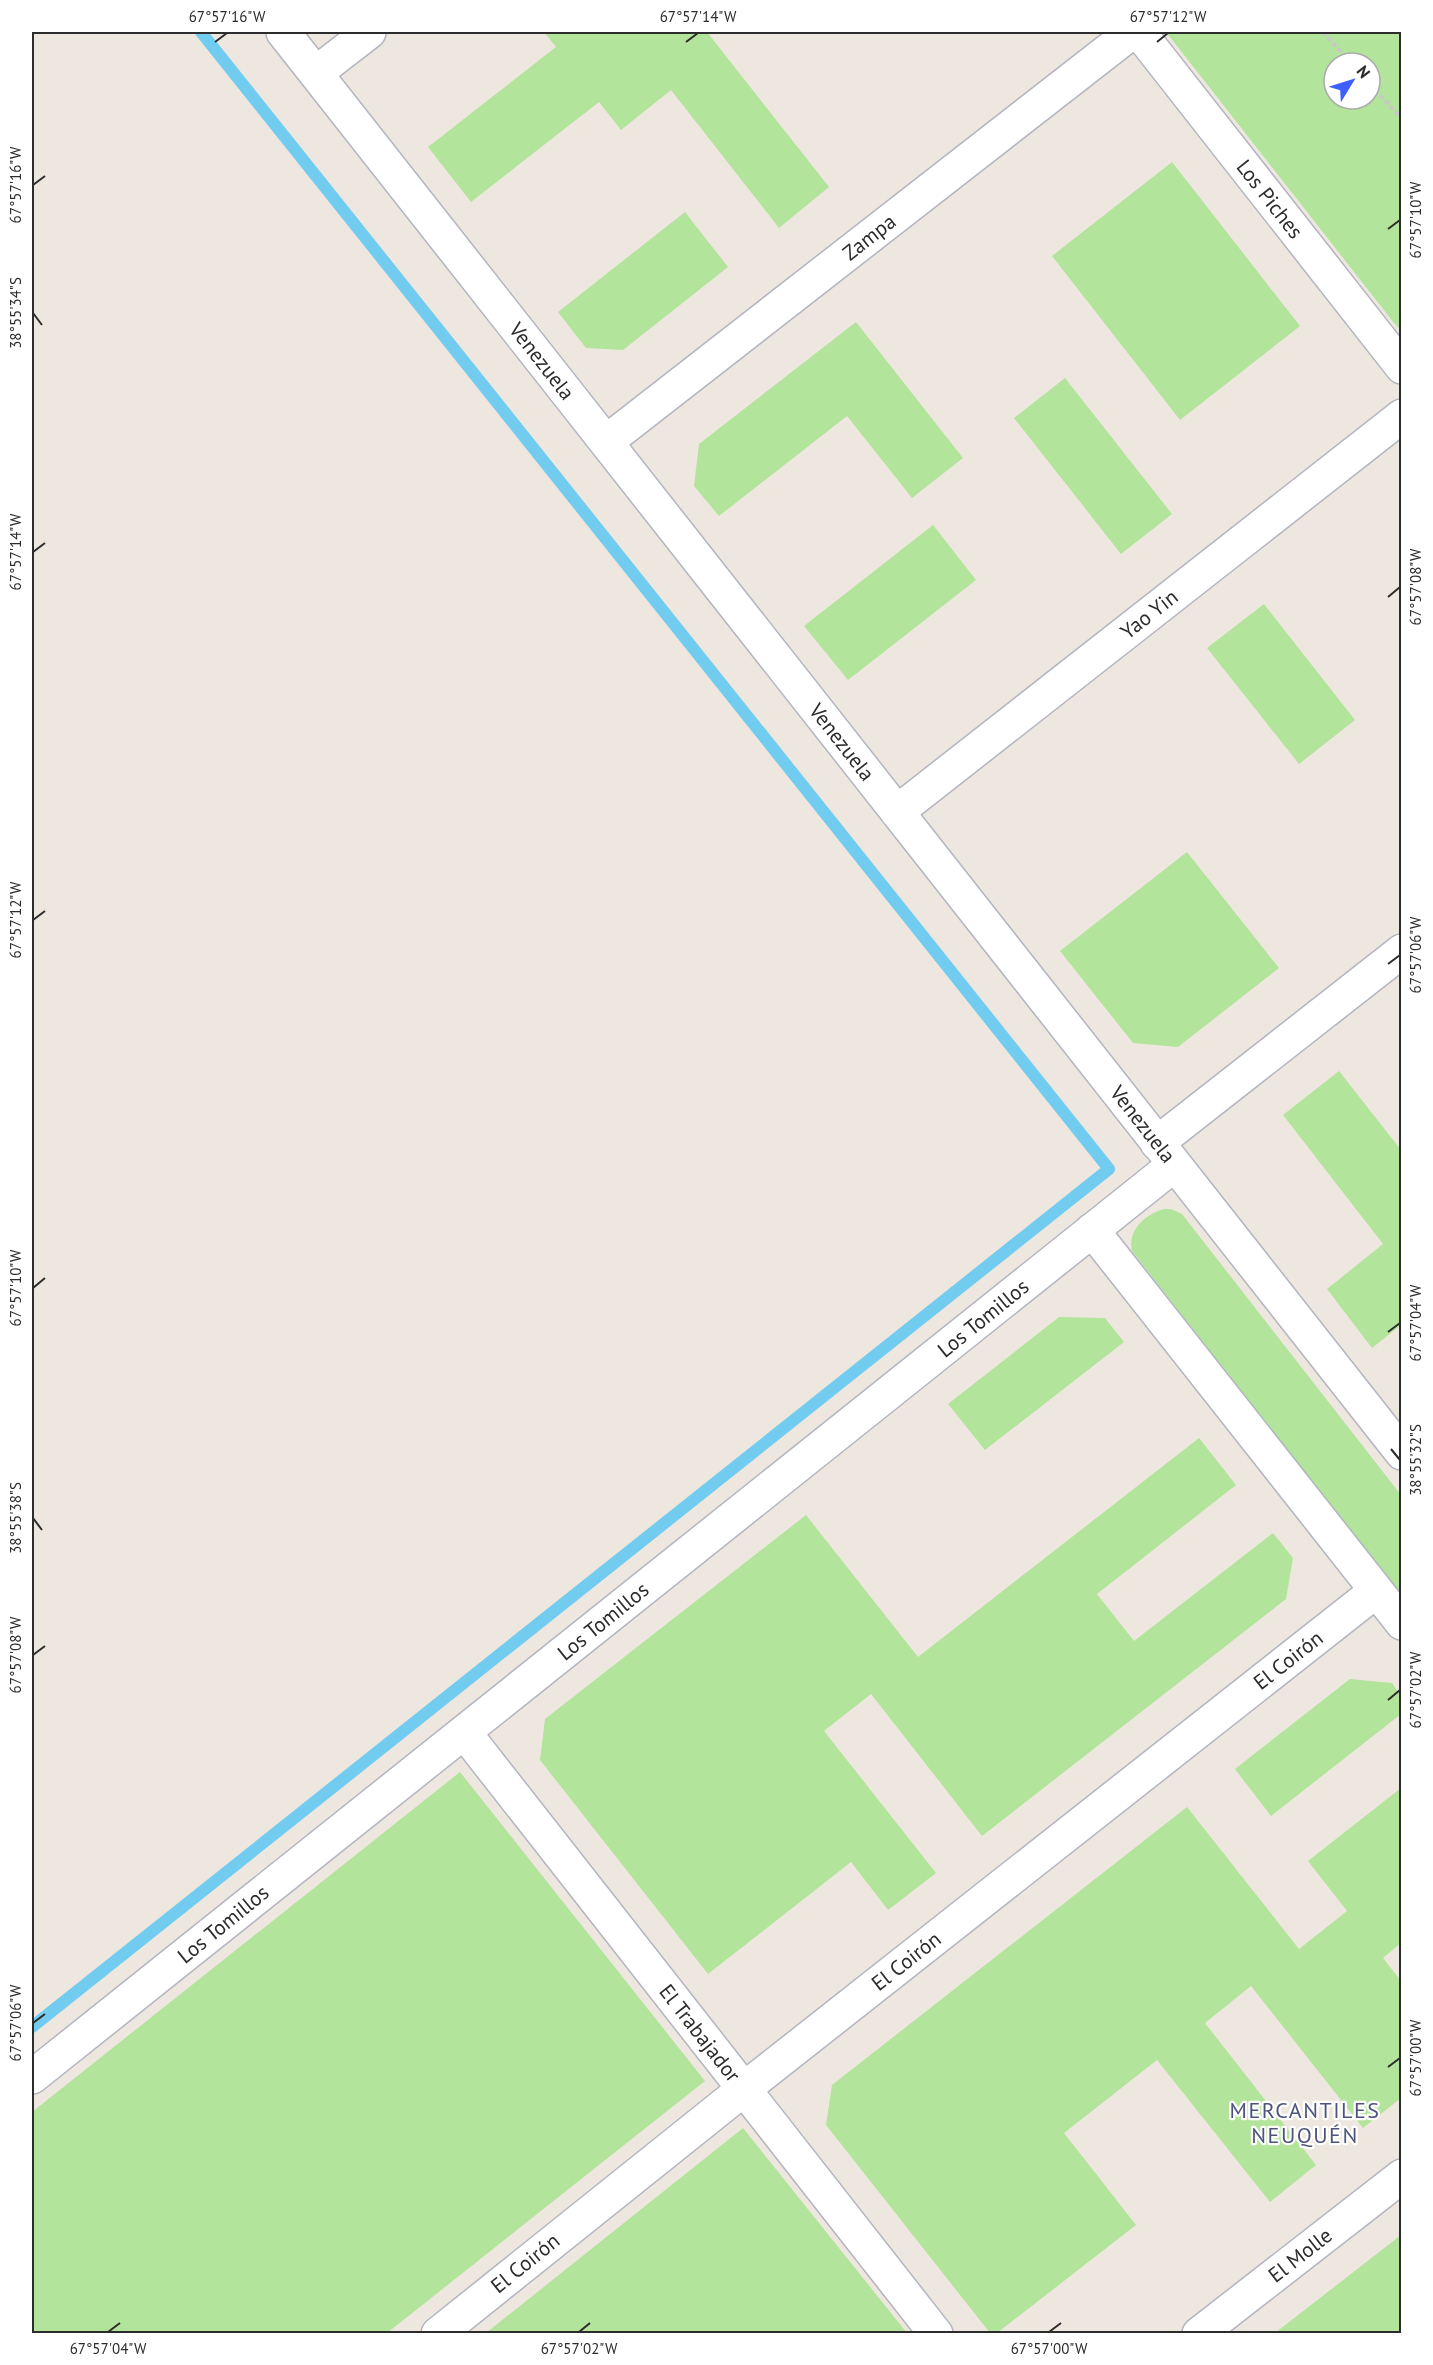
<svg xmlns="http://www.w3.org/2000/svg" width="1433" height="2365" viewBox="0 0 1433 2365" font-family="'PT Sans',sans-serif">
<rect width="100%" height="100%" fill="#eee7df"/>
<path fill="#b3e49b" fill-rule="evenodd" d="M 544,32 L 707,32 L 829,187 L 779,228 L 671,90 L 621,130 L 599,102 L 471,202 L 428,147 L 556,47 Z
M 1166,32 L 1401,32 L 1401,331 L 1394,323 ZM 1334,63 L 1370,63 L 1370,99 L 1334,99 Z
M 1172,162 L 1300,326 L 1180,420 L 1052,256 Z
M 685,212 L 728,267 L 623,350 L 586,348 L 558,312 Z
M 856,322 L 963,458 L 912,498 L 847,416 L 719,516 L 694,486 L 699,444 Z
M 1065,378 L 1172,514 L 1121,554 L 1014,418 Z
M 933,525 L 976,580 L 848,680 L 804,626 Z
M 1264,604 L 1355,720 L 1299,764 L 1207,648 Z
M 1187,852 L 1279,968 L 1178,1047 L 1133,1043 L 1060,951 Z
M 1339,1071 L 1401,1150 L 1401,1325 L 1372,1348 L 1327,1289 L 1383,1244 L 1283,1115 Z
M 1164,1209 L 1171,1209 L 1182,1214 L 1401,1495 L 1401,1597 L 1132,1251 C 1127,1231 1145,1214 1164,1209 Z
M 1059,1317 L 1105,1318 L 1124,1342 L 985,1450 L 948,1404 Z
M 1199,1438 L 1236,1485 L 1097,1594 L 1134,1641 L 1273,1533 L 1293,1558 L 1286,1599 L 982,1836 L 871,1694 L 824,1731 L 936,1873 L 888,1910 L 851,1862 L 708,1974 L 540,1760 L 545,1719 L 806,1515 L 918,1657 Z
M 1350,1679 L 1392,1683 L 1401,1696 L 1401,1714 L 1271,1816 L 1235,1769 Z
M 460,1772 L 705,2081 L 387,2333 L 32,2333 L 32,2112 Z
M 1401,1788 L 1401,1943 L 1383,1958 L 1401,1981 L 1401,2098 L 1363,2128 L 1251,1986 L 1205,2023 L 1316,2165 L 1270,2202 L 1157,2060 L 1064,2133 L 1136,2225 L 997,2333 L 990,2333 L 826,2125 L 832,2085 L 1187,1807 L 1299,1949 L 1347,1911 L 1308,1861 Z
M 743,2128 L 907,2333 L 486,2333 Z
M 1401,2235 L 1401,2333 L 1275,2333 Z"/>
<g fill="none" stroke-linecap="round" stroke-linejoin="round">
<path stroke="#72ccef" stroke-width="12" d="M 32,2027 L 1109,1169 L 201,32"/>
<g stroke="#b2b5c0" stroke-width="36">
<path id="minor" d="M 283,32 L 1402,1453
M 1139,32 L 1402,367
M 316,73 L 369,32
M 606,442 L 1132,32
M 897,812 L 1402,416
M 1157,1143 L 1402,951
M 1092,1230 L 1402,1623
M 464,1732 L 936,2334
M 32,2077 L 1174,1165
M 438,2334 L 744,2089 L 1376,1591
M 1199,2334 L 1402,2176"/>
</g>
<path stroke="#c8c8c8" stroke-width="4" stroke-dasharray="4.5 3" stroke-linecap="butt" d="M 1323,32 L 1351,63
M 1370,84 L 1402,119"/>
<use href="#minor" stroke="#fff" stroke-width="33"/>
</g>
<path fill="none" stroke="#2c2c2c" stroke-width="2" d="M 215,42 L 227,33M 686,42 L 698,33M 1157,42 L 1168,33M 33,185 L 45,176M 1388,229 L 1400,220M 33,313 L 42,325M 33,552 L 45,543M 1388,597 L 1400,587M 33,920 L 45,911M 1388,964 L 1400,955M 33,1288 L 45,1278M 1388,1332 L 1400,1323M 1391,1449 L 1400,1460M 33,1518 L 42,1530M 33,1655 L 45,1646M 1388,1700 L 1400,1690M 33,2023 L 45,2014M 1388,2067 L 1400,2058M 108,2332 L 120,2323M 579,2332 L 590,2323M 1049,2332 L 1061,2323"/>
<g text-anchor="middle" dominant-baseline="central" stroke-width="4.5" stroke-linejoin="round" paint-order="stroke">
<g font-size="21" fill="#2c2c2c" stroke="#fff">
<text transform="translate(1270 199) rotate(52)">Los Piches</text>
<text transform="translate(869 237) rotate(-38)">Zampa</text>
<text transform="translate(542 361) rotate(52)">Venezuela</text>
<text transform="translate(1149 614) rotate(-38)">Yao Yin</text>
<text transform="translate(842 742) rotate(52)">Venezuela</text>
<text transform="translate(1143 1124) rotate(52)">Venezuela</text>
<text transform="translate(983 1318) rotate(-39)">Los Tomillos</text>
<text transform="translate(603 1621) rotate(-39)">Los Tomillos</text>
<text transform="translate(1288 1660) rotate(-38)">El Coirón</text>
<text transform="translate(223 1924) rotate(-39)">Los Tomillos</text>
<text transform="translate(906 1961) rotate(-38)">El Coirón</text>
<text transform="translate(700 2033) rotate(52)">El Trabajador</text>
<text transform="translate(1300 2255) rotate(-38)">El Molle</text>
<text transform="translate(525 2263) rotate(-39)">El Coirón</text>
</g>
<g font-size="22" letter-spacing="1.5" fill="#4c547e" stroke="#fff">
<text x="1305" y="2110">MERCANTILES<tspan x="1305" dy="25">NEUQUÉN</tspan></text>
</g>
</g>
<rect width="1433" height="2365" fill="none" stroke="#ffffff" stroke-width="66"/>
<g transform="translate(1352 81) rotate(52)"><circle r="28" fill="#ffffff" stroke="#ababab" stroke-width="1.5"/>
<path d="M0-4.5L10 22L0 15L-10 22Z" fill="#3f5ffa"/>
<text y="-9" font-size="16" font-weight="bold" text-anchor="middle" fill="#2c2c2c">N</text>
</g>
<rect x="33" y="33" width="1367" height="2299" fill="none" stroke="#2c2c2c" stroke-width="2"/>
<g font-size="15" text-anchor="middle" fill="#2c2c2c">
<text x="227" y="22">67°57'16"W</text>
<text x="698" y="22">67°57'14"W</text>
<text x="1168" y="22">67°57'12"W</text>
<text transform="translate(16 185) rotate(-90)" y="5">67°57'16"W</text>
<text transform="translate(1416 220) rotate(-90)" y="5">67°57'10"W</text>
<text transform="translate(16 313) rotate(-90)" y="5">38°55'34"S</text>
<text transform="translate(16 552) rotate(-90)" y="5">67°57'14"W</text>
<text transform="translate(1416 587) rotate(-90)" y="5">67°57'08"W</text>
<text transform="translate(16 920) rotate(-90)" y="5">67°57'12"W</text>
<text transform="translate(1416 955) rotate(-90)" y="5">67°57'06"W</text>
<text transform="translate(16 1288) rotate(-90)" y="5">67°57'10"W</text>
<text transform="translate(1416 1323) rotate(-90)" y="5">67°57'04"W</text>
<text transform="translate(1416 1460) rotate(-90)" y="5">38°55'32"S</text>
<text transform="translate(16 1518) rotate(-90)" y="5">38°55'38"S</text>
<text transform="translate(16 1655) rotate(-90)" y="5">67°57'08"W</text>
<text transform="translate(1416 1690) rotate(-90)" y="5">67°57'02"W</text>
<text transform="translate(16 2023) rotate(-90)" y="5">67°57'06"W</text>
<text transform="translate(1416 2058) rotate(-90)" y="5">67°57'00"W</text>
<text x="108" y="2354">67°57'04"W</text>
<text x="579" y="2354">67°57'02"W</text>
<text x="1049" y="2354">67°57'00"W</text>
</g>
</svg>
